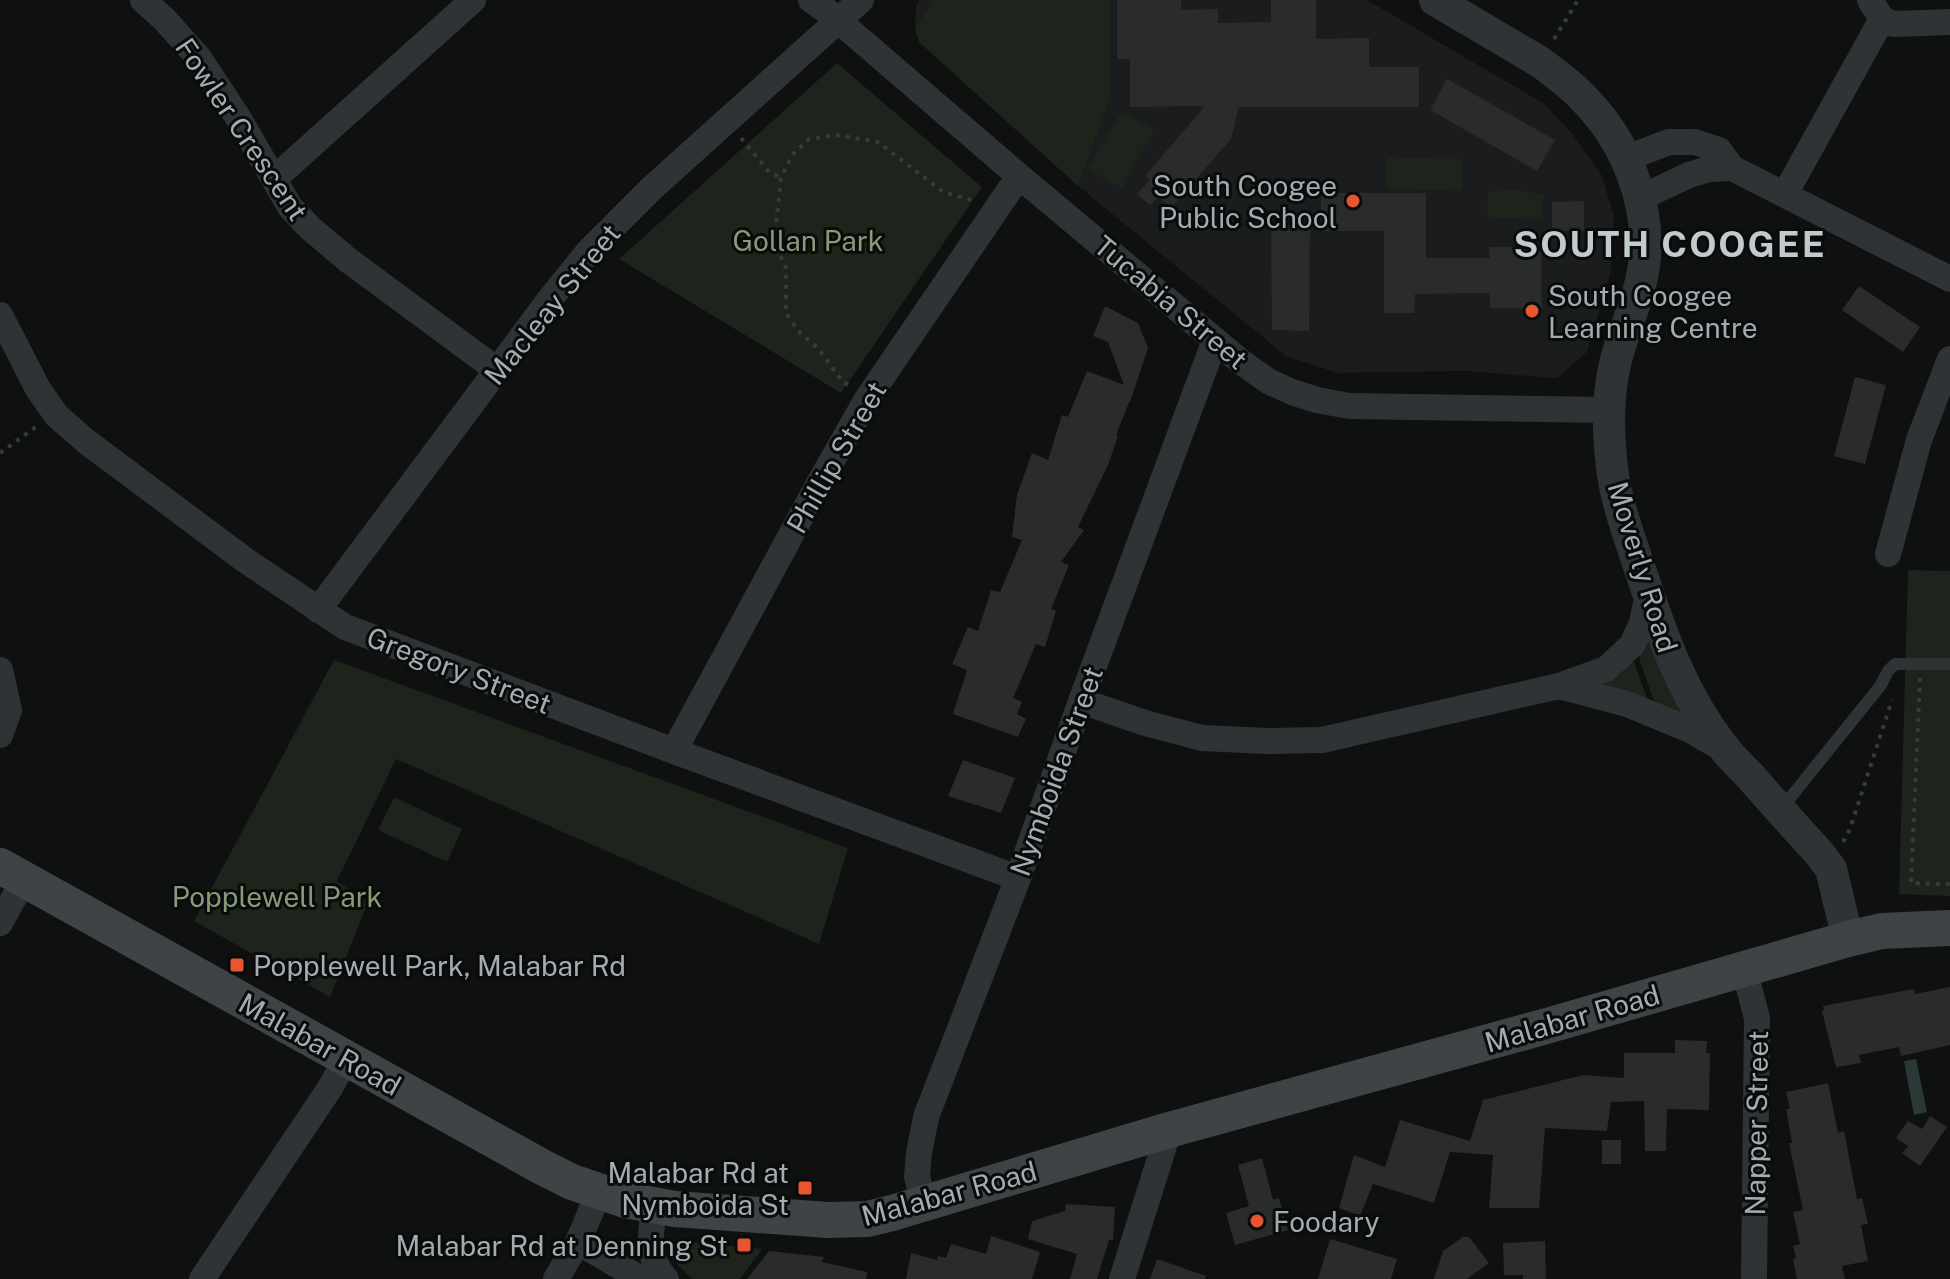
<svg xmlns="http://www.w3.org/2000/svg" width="1950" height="1279" viewBox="0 0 1950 1279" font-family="'Public Sans',sans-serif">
<rect width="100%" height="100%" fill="#0f1010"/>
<path fill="#1b1c1d" d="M 919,0 L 1367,0 L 1543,103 L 1571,132 L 1602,176 L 1614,216 L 1611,271 L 1587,352 L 1557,378 L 1465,371 L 1338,373 L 1286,356 L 1078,186 L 919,42 L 915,28 L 916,6 Z"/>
<path fill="#1e231c" d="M 933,0 L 1111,0 L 1110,98 L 1078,186 L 919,42 L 915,28 L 930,7 L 928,4 Z
M 837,63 L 982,187 L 841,393 L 619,259 Z
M 1121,111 L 1154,129 L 1122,188 L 1088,169 Z
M 1387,157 L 1463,159 L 1462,191 L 1386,189 Z
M 1514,189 L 1544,195 L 1542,220 L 1487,217 L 1488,192 Z
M 1908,570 L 1950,571 L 1950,896 L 1899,894 Z
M 1651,632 L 1695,721 L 1655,702 L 1652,696 L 1640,661 L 1639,653 Z
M 334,660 L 848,848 L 819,944 L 396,759 L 337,881 L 368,902 L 330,997 L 194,921 Z
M 1633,660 L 1647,698 L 1583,685 Z
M 394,797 L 462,829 L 447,862 L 378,830 Z
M 679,1241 L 762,1249 L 740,1279 L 692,1279 L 667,1254 L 670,1246 Z"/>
<path fill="#2a3838" d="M 1916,1059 L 1927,1112 L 1914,1115 L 1904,1061 Z"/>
<path fill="#2a2b2c" d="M 1117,0 L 1181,0 L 1181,10 L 1218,9 L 1218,23 L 1271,22 L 1271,0 L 1316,0 L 1316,39 L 1369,38 L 1369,67 L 1419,67 L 1419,107 L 1239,107 L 1231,139 L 1171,208 L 1158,197 L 1150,205 L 1137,194 L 1150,180 L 1145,176 L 1205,106 L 1130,107 L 1130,59 L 1117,59 Z
M 1447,79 L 1555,140 L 1537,171 L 1430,110 Z
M 1321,193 L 1426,193 L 1426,258 L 1490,258 L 1489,247 L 1541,247 L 1542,308 L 1490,308 L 1490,293 L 1415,294 L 1414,313 L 1384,313 L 1384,231 L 1321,231 Z
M 1584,201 L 1584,231 L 1552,231 L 1552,202 Z
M 1271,224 L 1310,225 L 1309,331 L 1272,330 Z
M 1859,286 L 1920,327 L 1903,352 L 1842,310 Z
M 1105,306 L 1138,323 L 1148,348 L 1130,402 L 1130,400 L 1116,435 L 1118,436 L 1108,465 L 1078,527 L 1084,530 L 1061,562 L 1069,565 L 1051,609 L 1056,611 L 1045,647 L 1036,644 L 1013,698 L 1022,702 L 1017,714 L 1026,719 L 1018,737 L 953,714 L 967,670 L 952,664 L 968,627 L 978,631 L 991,590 L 1000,592 L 1022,540 L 1012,537 L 1017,495 L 1032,453 L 1048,460 L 1062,415 L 1068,417 L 1087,371 L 1124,385 L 1108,342 L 1093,336 Z
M 1855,377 L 1886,385 L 1865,464 L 1834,456 Z
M 963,760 L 1015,778 L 1001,813 L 948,796 Z
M 1950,987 L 1950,1045 L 1901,1056 L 1899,1047 L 1859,1055 L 1861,1063 L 1836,1067 L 1822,1011 L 1824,1010 L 1823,1006 L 1914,989 L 1915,994 Z
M 1675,1040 L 1707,1041 L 1706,1053 L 1710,1053 L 1709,1110 L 1667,1109 L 1666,1151 L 1645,1151 L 1644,1101 L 1611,1102 L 1607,1131 L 1545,1128 L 1539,1208 L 1489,1208 L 1493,1155 L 1450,1152 L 1434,1203 L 1373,1184 L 1360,1216 L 1339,1208 L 1354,1155 L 1385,1167 L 1400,1120 L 1470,1141 L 1483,1100 L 1583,1075 L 1624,1078 L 1624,1053 L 1675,1053 Z
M 1828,1083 L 1838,1133 L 1844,1131 L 1857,1199 L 1862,1198 L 1868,1224 L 1861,1225 L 1868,1261 L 1842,1266 L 1845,1279 L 1797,1279 L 1793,1259 L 1796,1258 L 1793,1246 L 1800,1244 L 1793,1212 L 1803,1210 L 1789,1143 L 1792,1143 L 1786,1109 L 1790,1109 L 1786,1092 Z
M 1930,1116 L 1947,1127 L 1920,1166 L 1902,1153 L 1908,1146 L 1896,1138 L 1908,1121 L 1922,1129 Z
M 1602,1140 L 1621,1140 L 1621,1164 L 1602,1164 Z
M 1262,1158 L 1273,1200 L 1279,1198 L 1288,1230 L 1235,1245 L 1226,1213 L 1249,1206 L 1238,1165 Z
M 1066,1204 L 1115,1207 L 1113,1240 L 1109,1240 L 1097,1279 L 1070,1279 L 1077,1254 L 1028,1239 L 1032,1221 L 1065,1211 Z
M 991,1236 L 1040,1252 L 1032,1279 L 906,1279 L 911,1253 L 937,1260 L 938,1256 L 946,1258 L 951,1244 L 986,1254 Z
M 1463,1237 L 1469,1237 L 1489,1263 L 1467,1279 L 1434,1279 L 1443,1251 Z
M 1330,1239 L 1397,1259 L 1391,1279 L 1318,1279 Z
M 1545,1241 L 1546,1279 L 1523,1279 L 1523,1275 L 1504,1275 L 1503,1243 Z
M 769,1251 L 824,1257 L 822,1262 L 867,1272 L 866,1279 L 747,1279 Z
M 1157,1259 L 1206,1276 L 1205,1279 L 1150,1279 Z"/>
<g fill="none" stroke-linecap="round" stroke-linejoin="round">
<path stroke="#363b3c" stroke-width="4" stroke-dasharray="4 6" stroke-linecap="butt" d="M 1554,39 L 1578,0
M 741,138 L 769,172 L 781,178
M 848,385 L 842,381 L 818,348 L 800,333 L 786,313 L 786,268 L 774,243 L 781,178 L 792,155 L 809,139 L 836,135 L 878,142 L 943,192 L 975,201
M 0,453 L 37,426
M 1920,678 L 1911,883 L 1950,884
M 1843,842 L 1850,829 L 1892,700"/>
<path stroke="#303335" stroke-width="12" d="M 1782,808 L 1881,685 L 1888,671 L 1895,664 L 1950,664"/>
<path stroke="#303335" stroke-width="26" d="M 143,0 L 164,19 L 199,58 L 239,119 L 290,207 L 310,228 L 348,260 L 497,370
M 811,0 L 827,11 L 1019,176 L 1240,361 L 1268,381 L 1292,392 L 1317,400 L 1349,406 L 1608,410
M 1882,19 L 1894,24 L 1950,22
M 1627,158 L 1669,142 L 1695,142 L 1719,150 L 1732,168 L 1950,279
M 275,178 L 473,0
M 1785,194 L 1882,19 L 1870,0
M 1640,198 L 1689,175 L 1709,169 L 1732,168
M 0,315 L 38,389 L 57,416 L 87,442 L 245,560 L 345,627 L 674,751 L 1018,878
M 1888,554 L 1919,440 L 1950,359
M 318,610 L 550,299 L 588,252 L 652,188 L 861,0
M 0,670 L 9,710 L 0,735
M 1559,686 L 1627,704 L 1690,730 L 1723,749
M 1081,701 L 1145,723 L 1202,738 L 1267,741 L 1322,740 L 1559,686 L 1606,669 L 1632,645 L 1642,623 L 1648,594
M 674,751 L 818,485 L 867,399 L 1019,176
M 0,923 L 24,880
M 1744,969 L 1757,1018 L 1754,1279
M 924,1204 L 917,1177 L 919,1153 L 926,1117 L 1018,878 L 1081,701 L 1215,340
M 654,1206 C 651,1235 645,1256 666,1279
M 578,1242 L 641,1279
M 202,1279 L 330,1088 L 346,1059
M 556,1279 L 578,1242 L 599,1192
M 1122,1279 L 1169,1130"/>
<path stroke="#303335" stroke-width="32" d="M 1435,0 L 1540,62 C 1556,74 1573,86 1586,101 C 1625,141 1649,200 1645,256 C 1643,286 1630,315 1621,343 C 1606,386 1607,431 1613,475 C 1618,507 1630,539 1640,569 C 1661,633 1682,695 1725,749 C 1732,759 1742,767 1750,776 C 1773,802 1795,827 1819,853 L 1831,869 L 1848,939"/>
<path stroke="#3e4345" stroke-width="36" d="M 0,866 L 542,1167 L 572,1182 L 625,1200 L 675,1209 L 828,1220 L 868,1219 L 892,1213 L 1169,1130 L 1543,1027 L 1848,939 L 1882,931 L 1950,928"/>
</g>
<g fill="#e75631" stroke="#0a0b0b" stroke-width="3">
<circle cx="1353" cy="201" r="8"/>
<circle cx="1532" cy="311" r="8"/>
<rect x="229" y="957" width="16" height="16" rx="4"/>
<rect x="797" y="1180" width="16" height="16" rx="4"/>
<circle cx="1257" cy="1221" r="8"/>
<rect x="736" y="1237" width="16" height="16" rx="4"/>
</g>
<g text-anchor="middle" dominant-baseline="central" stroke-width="6" stroke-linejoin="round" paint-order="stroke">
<g font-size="28" fill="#a1adb1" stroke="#0a0b0b">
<text transform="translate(242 129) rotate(56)">Fowler Crescent</text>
<text transform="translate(1171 302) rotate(40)">Tucabia Street</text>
<text transform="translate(552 304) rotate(-51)">Macleay Street</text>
<text transform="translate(836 457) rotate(-60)">Phillip Street</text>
<text transform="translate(1643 567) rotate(73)">Moverly Road</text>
<text transform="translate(459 670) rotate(21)">Gregory Street</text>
<text transform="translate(1056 771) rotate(-70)">Nymboida Street</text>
<text transform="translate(1572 1018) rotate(-16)">Malabar Road</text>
<text transform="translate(320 1044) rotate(29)">Malabar Road</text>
<text transform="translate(1756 1123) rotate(-89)">Napper Street</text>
<text transform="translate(949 1193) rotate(-15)">Malabar Road</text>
</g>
<g font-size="28" fill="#a1adb1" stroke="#0a0b0b" text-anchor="end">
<text x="1337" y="185">South Coogee<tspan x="1337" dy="32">Public School</tspan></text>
<text x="1548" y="295" text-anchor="start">South Coogee<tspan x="1548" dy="32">Learning Centre</tspan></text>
<text x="253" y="965" text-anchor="start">Popplewell Park, Malabar Rd</text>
<text x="789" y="1172">Malabar Rd at<tspan x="789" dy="32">Nymboida St</tspan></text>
<text x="1273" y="1221" text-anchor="start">Foodary</text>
<text x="728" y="1245">Malabar Rd at Denning St</text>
</g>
<g font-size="28" fill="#869b78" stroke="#0a0b0b">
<text x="808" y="240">Gollan Park</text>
<text x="277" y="896">Popplewell Park</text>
</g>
<g font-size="36" font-weight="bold" letter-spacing="2" fill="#c1cacd" stroke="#0a0b0b">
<text x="1670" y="244">SOUTH COOGEE</text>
</g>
</g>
</svg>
